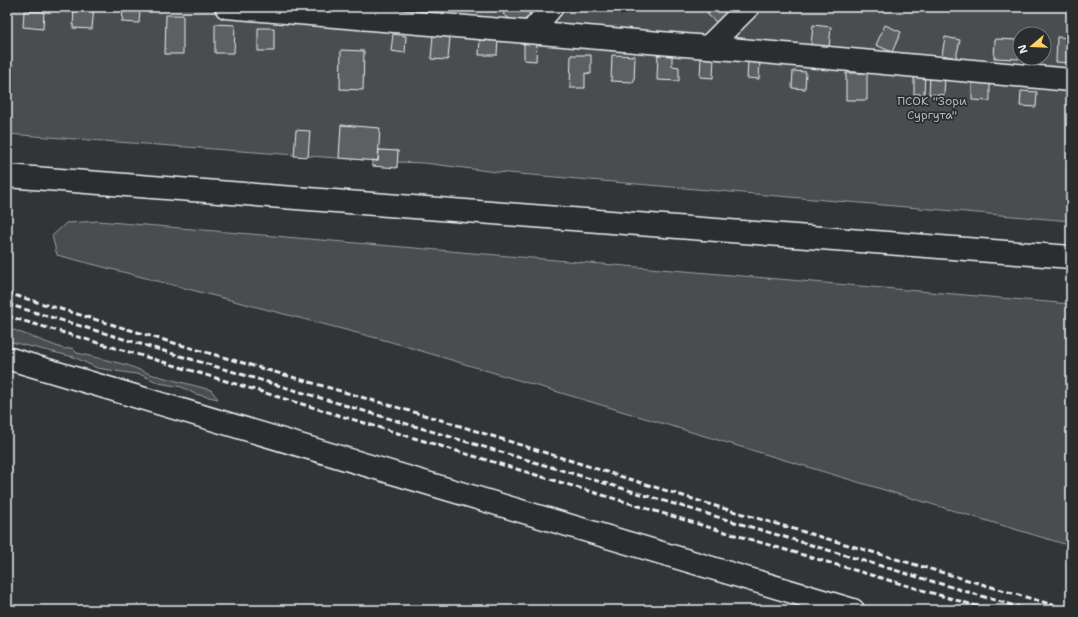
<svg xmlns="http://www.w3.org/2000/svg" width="1078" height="617" viewBox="0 0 1078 617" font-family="'Shantell Sans',sans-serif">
<rect width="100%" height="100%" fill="#323536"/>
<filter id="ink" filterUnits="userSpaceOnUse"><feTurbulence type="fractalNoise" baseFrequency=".025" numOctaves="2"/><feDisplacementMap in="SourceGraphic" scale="8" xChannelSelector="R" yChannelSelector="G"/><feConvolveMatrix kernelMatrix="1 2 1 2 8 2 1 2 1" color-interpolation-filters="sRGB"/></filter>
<g filter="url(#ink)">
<path fill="#494d4f" stroke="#989fa4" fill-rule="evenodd" d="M 7,7 L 1071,7 L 1071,221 L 496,172 L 424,163 L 397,162 L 398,151 L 379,150 L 378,161 L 7,134 ZM 1020,34 L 1044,34 L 1044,58 L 1020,58 Z
M 98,221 L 1071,304 L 1071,546 L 388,341 L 57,255 L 52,236 L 66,223 Z
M 14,330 L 64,349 L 72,348 L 77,353 L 127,365 L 150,374 L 211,390 L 218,399 L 195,394 L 182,387 L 159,383 L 142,375 L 97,368 L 74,357 L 7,341 L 7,332 Z"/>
<path fill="#5c6063" stroke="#e8f1f8" d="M 74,7 L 94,7 L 92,29 L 73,28 Z
M 508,7 L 521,7 L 530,14 L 520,26 L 503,14 Z
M 713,7 L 727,7 L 734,13 L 722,27 L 707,14 Z
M 123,10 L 140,10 L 139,23 L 122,22 Z
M 24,11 L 44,12 L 43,29 L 23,27 Z
M 166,15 L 183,15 L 183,54 L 165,54 Z
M 215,24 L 235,25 L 234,53 L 215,53 Z
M 813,25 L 831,27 L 829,47 L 811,45 Z
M 885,25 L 901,32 L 892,52 L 876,45 Z
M 258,28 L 274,28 L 274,51 L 258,51 Z
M 393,34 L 406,36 L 405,53 L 391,51 Z
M 433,35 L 450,37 L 448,60 L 431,59 Z
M 945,37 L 960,40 L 956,58 L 942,55 Z
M 1057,37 L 1071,38 L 1071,63 L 1056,62 Z
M 480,38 L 498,38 L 497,55 L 479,55 Z
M 995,39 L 1019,40 L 1019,59 L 994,58 Z
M 524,43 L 537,43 L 536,61 L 524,60 Z
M 341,50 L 364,51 L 363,90 L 340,89 Z
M 658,52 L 672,53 L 672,66 L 679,67 L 679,81 L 657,80 Z
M 571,55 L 591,55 L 591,74 L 585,73 L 585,88 L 570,88 Z
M 612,55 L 635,56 L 634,82 L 611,81 Z
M 701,56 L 714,57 L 713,78 L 700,77 Z
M 748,60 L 760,61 L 759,79 L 747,78 Z
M 793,71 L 806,72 L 805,89 L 792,88 Z
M 846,73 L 867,73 L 867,100 L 846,100 Z
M 914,74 L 925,75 L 924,94 L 914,94 Z
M 930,76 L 945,76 L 944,95 L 929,94 Z
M 972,81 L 990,81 L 990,101 L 972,100 Z
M 1070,89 L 1071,89 L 1071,118 L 1069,118 Z
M 1021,91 L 1037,92 L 1036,107 L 1020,106 Z
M 341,125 L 380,128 L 378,161 L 339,158 Z
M 296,130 L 310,131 L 308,157 L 294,156 Z
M 379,150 L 398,151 L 397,168 L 372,166 L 372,160 L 378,161 Z"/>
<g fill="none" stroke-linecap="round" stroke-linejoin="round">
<g stroke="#e8f1f8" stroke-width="25">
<path id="minor" d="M 226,7 L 708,47 L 1071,80
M 531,32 L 552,7
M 708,47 L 748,7"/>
</g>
<g stroke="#e8f1f8" stroke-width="25">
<path id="major" d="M 7,176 L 1071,257"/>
</g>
<g stroke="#e8f1f8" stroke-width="25">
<path id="highway" d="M 7,358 L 853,610"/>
</g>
<path stroke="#e8f1f8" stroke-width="2.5" stroke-dasharray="1 3" stroke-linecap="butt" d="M 1068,275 L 1067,288 L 1071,314"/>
<use href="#minor" stroke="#2a2d2e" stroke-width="22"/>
<use href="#major" stroke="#2a2d2e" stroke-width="22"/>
<use href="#highway" stroke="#2a2d2e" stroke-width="22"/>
<path stroke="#e8f1f8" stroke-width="3" stroke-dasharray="6 3" stroke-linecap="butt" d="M 7,293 L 167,341 L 441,420 L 712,505 L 1070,610
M 7,304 L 1028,610
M 7,316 L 163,362 L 708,527 L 990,610"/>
</g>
</g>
<g text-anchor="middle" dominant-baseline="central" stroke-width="3.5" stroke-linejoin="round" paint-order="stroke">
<g font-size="12" fill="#b0b8bd" stroke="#2a2d2e">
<text x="932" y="101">ПСОК "Зори<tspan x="932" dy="14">Сургута"</tspan></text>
</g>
</g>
<rect width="1078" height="617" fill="none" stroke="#2a2d2e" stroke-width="24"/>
<rect x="12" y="12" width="1054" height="593" fill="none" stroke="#e8f1f8" stroke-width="1.5" filter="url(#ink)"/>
<g transform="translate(1032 46) rotate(251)"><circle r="19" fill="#2a2d2e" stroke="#767b7f"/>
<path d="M0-3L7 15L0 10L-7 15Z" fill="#ffd166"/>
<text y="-6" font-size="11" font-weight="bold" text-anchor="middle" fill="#e8f1f8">N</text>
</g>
</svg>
